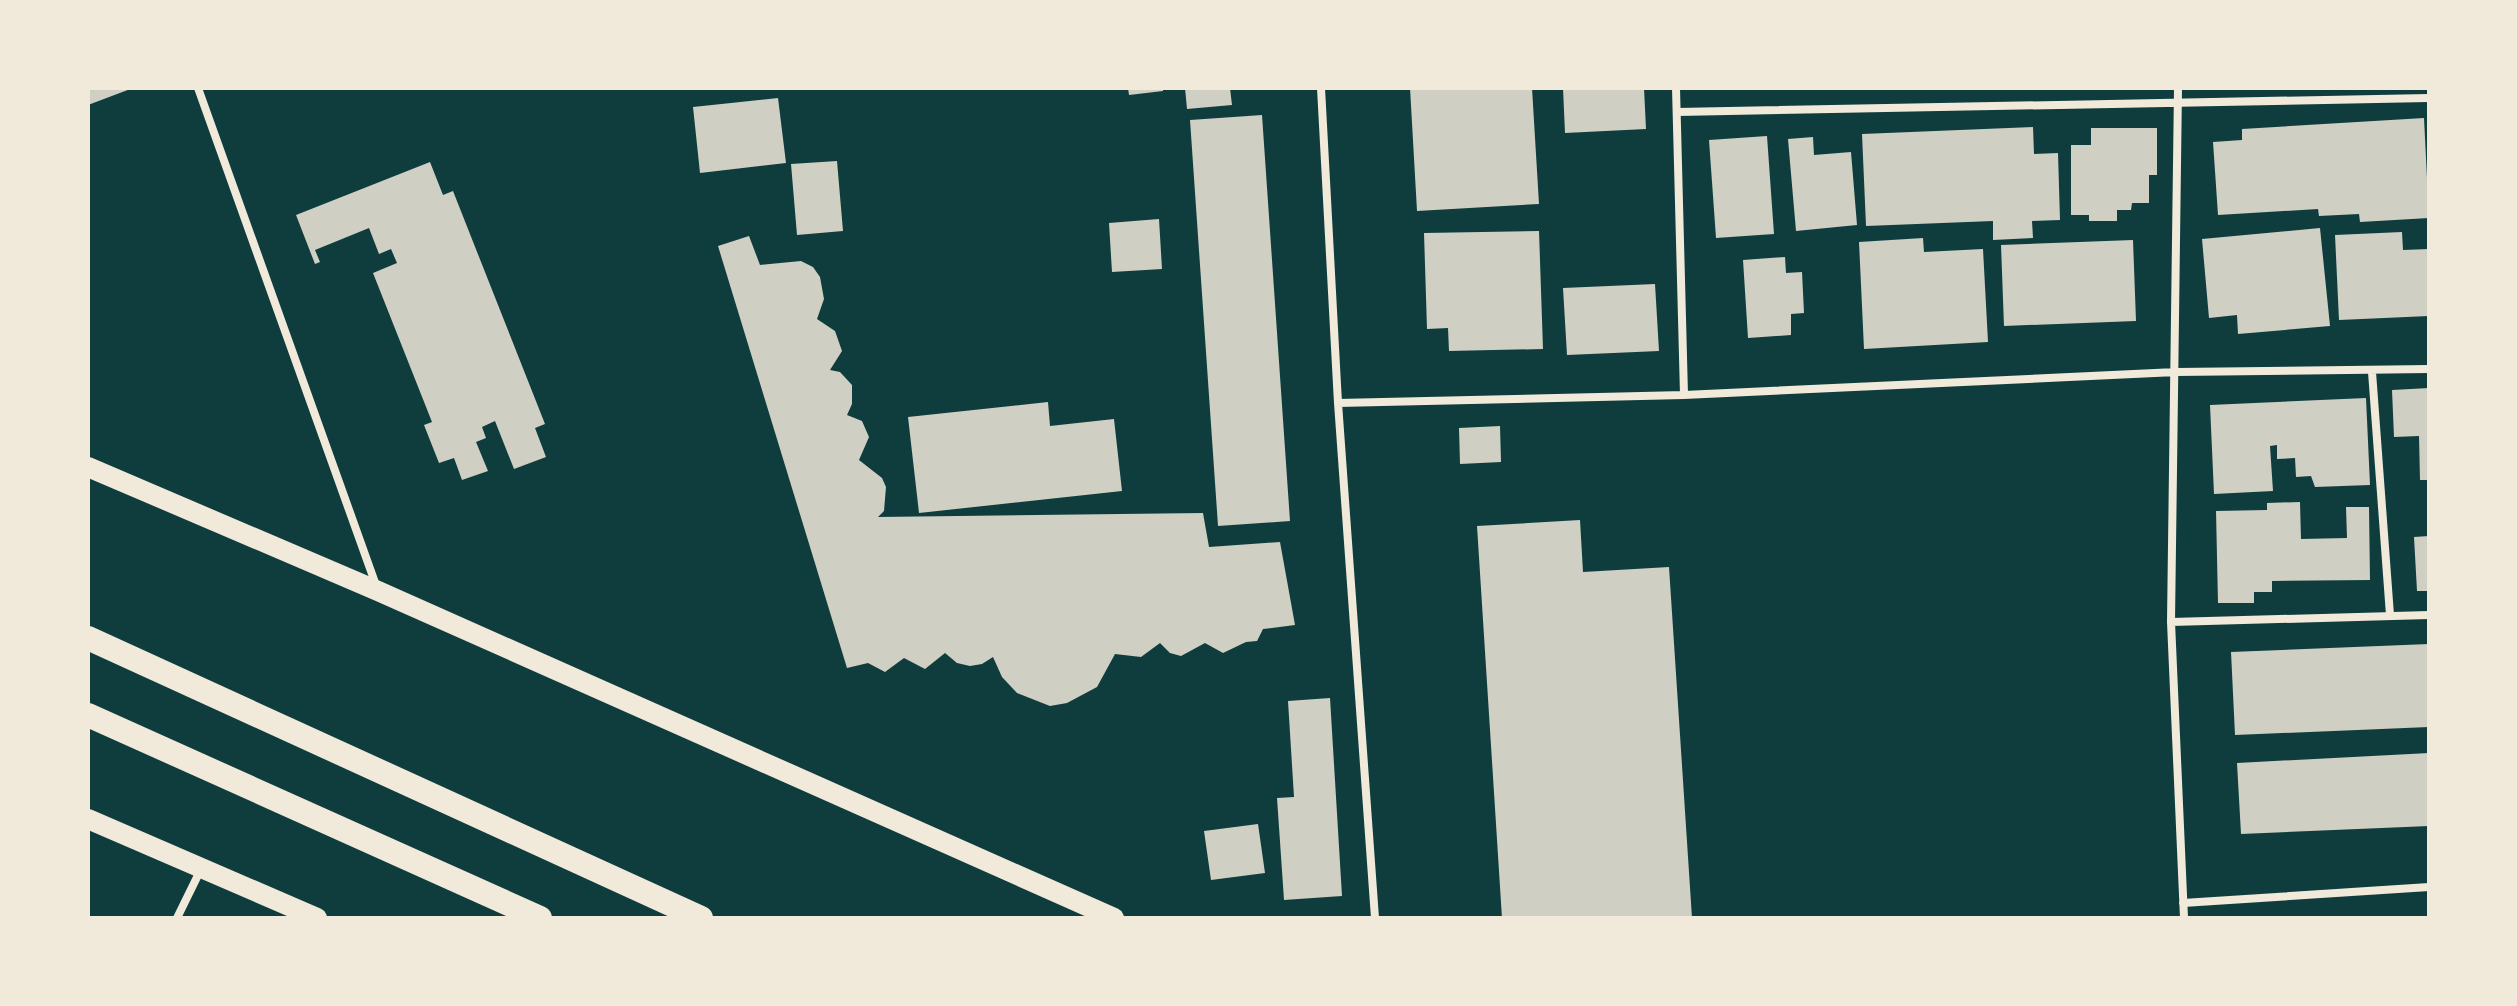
<svg xmlns="http://www.w3.org/2000/svg" width="2517" height="1006" viewBox="0 0 2517 1006" font-family="Lora,serif">
<rect width="100%" height="100%" fill="#0f3d3e"/>
<path fill="#cfcfc3" d="M 88,88 L 133,88 L 88,105 Z
M 1128,88 L 1163,88 L 1163,91 L 1129,95 Z
M 1185,88 L 1230,88 L 1232,105 L 1187,109 Z
M 1410,88 L 1532,88 L 1539,204 L 1417,211 Z
M 1563,88 L 1644,88 L 1646,129 L 1565,133 Z
M 778,98 L 786,163 L 700,173 L 693,107 Z
M 1262,115 L 1290,521 L 1218,526 L 1190,120 Z
M 2424,118 L 2429,218 L 2360,222 L 2359,214 L 2319,216 L 2318,209 L 2218,215 L 2213,142 L 2242,140 L 2242,129 Z
M 2033,127 L 2034,154 L 2058,153 L 2060,220 L 2032,221 L 2033,238 L 1993,240 L 1993,221 L 1866,226 L 1862,134 Z
M 2091,128 L 2157,128 L 2157,175 L 2149,175 L 2149,203 L 2132,203 L 2131,210 L 2117,210 L 2117,221 L 2089,221 L 2089,215 L 2071,215 L 2071,145 L 2091,145 Z
M 1767,136 L 1774,234 L 1716,238 L 1709,140 Z
M 1813,137 L 1814,155 L 1851,152 L 1857,225 L 1796,231 L 1788,139 Z
M 837,161 L 843,231 L 797,235 L 791,164 Z
M 430,162 L 443,195 L 453,191 L 545,424 L 535,428 L 546,457 L 514,469 L 495,421 L 482,427 L 486,438 L 476,442 L 488,471 L 462,480 L 454,458 L 439,463 L 424,425 L 432,422 L 373,273 L 397,263 L 391,249 L 379,254 L 369,228 L 315,250 L 320,262 L 315,264 L 296,215 Z
M 1159,219 L 1162,269 L 1112,272 L 1109,223 Z
M 2320,228 L 2330,326 L 2238,334 L 2237,315 L 2209,318 L 2202,239 Z
M 1539,231 L 1543,349 L 1449,351 L 1448,328 L 1427,329 L 1424,233 Z
M 2402,232 L 2403,250 L 2429,249 L 2429,316 L 2339,320 L 2335,235 Z
M 749,236 L 760,265 L 801,261 L 813,267 L 820,277 L 824,299 L 817,319 L 835,331 L 842,351 L 830,370 L 840,372 L 852,385 L 852,404 L 847,415 L 862,421 L 869,437 L 859,460 L 882,478 L 886,487 L 884,511 L 878,517 L 1203,513 L 1209,547 L 1280,542 L 1295,625 L 1263,629 L 1257,641 L 1246,642 L 1223,653 L 1205,643 L 1181,656 L 1170,653 L 1160,643 L 1141,657 L 1115,654 L 1097,687 L 1067,703 L 1050,706 L 1017,693 L 1002,677 L 993,657 L 982,664 L 970,666 L 957,663 L 945,653 L 925,669 L 904,658 L 885,672 L 868,663 L 847,668 L 718,246 Z
M 1923,238 L 1924,252 L 1983,249 L 1988,342 L 1864,349 L 1859,242 Z
M 2133,240 L 2136,321 L 2004,326 L 2001,245 Z
M 1785,257 L 1786,273 L 1802,272 L 1804,313 L 1791,314 L 1791,335 L 1748,338 L 1743,260 Z
M 1655,284 L 1659,351 L 1567,355 L 1563,288 Z
M 2429,388 L 2429,480 L 2420,480 L 2419,436 L 2394,437 L 2392,390 Z
M 2366,398 L 2370,485 L 2315,487 L 2311,476 L 2296,477 L 2295,458 L 2277,459 L 2277,445 L 2270,446 L 2273,491 L 2214,494 L 2210,405 Z
M 1048,402 L 1050,426 L 1114,419 L 1122,491 L 919,513 L 908,417 Z
M 1500,426 L 1501,462 L 1460,464 L 1459,428 Z
M 2300,502 L 2301,539 L 2347,538 L 2346,507 L 2369,507 L 2370,580 L 2272,581 L 2272,592 L 2254,592 L 2254,603 L 2218,603 L 2216,511 L 2267,510 L 2267,503 Z
M 1580,520 L 1583,572 L 1669,567 L 1692,918 L 1502,918 L 1477,526 Z
M 2429,536 L 2429,591 L 2417,591 L 2414,537 Z
M 2429,644 L 2429,727 L 2235,735 L 2231,652 Z
M 1330,698 L 1342,896 L 1284,900 L 1277,798 L 1294,797 L 1288,701 Z
M 2429,753 L 2429,826 L 2241,834 L 2237,763 Z
M 1258,824 L 1265,873 L 1211,880 L 1204,831 Z"/>
<g fill="none" stroke-linecap="round" stroke-linejoin="round">
<path stroke="#f1e9da" stroke-width="8" d="M 198,88 L 377,588
M 1321,88 L 1338,403 L 1375,918
M 1676,88 L 1684,395
M 2178,88 L 2171,622 L 2184,918
M 1677,112 L 2429,98
M 2372,372 L 2390,615
M 1338,403 L 1684,395 L 2176,372 L 2429,369
M 2171,622 L 2429,615
M 2183,903 L 2429,887
M 177,918 L 201,869"/>
<path stroke="#f1e9da" stroke-width="20" d="M 88,467 L 378,591 L 1114,918
M 88,819 L 317,918"/>
<path stroke="#f1e9da" stroke-width="24" d="M 88,638 L 701,918
M 88,715 L 540,918"/>
</g>
<rect width="2517" height="1006" fill="none" stroke="#f1e9da" stroke-width="180"/>
</svg>
